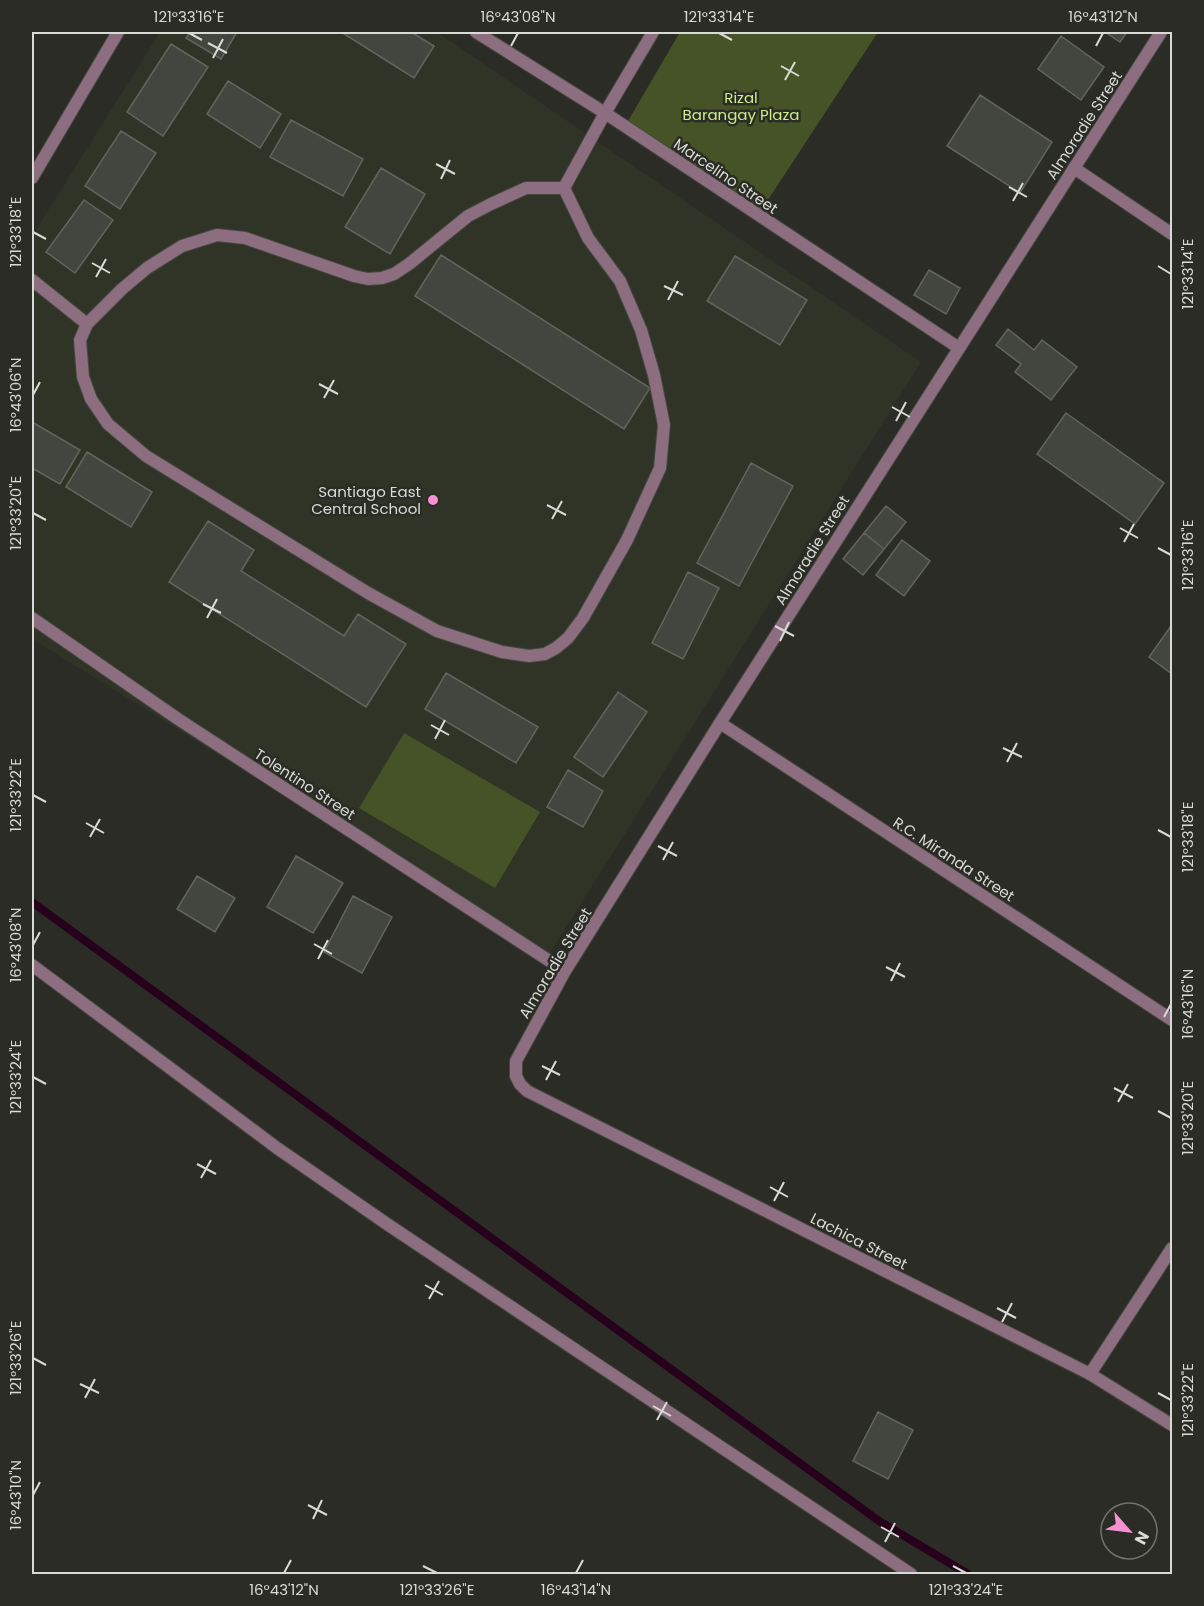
<svg xmlns="http://www.w3.org/2000/svg" width="1204" height="1606" viewBox="0 0 1204 1606" font-family="Poppins,sans-serif">
<rect width="100%" height="100%" fill="#2a2c25"/>
<path fill="#2f3427" d="M 160,32 L 437,32 L 921,362 L 547,958 L 32,639 L 32,236 Z"/>
<path fill="#455327" d="M 680,32 L 878,32 L 762,209 L 628,121 Z
M 404,733 L 540,812 L 495,888 L 359,808 Z"/>
<g fill="none" stroke-linecap="round" stroke-linejoin="round">
<path stroke="#27001c" stroke-width="8" d="M 32,902 L 879,1521 L 968,1574"/>
</g>
<path fill="#43463e" stroke="#62655d" stroke-width="1.5" d="M 190,32 L 237,32 L 221,59 L 186,38 Z
M 341,32 L 411,32 L 434,46 L 414,78 Z
M 1105,32 L 1127,32 L 1120,42 Z
M 1061,36 L 1104,67 L 1081,100 L 1038,69 Z
M 171,44 L 208,67 L 163,136 L 127,112 Z
M 228,81 L 281,114 L 260,148 L 207,114 Z
M 980,95 L 1052,142 L 1020,193 L 947,146 Z
M 291,120 L 363,159 L 343,196 L 270,157 Z
M 121,131 L 156,153 L 120,209 L 85,186 Z
M 381,168 L 425,194 L 390,254 L 345,227 Z
M 84,200 L 113,220 L 75,273 L 46,252 Z
M 441,255 L 650,388 L 624,429 L 415,296 Z
M 735,256 L 807,300 L 780,345 L 707,301 Z
M 929,270 L 960,288 L 946,314 L 914,295 Z
M 1008,329 L 1034,350 L 1042,340 L 1077,367 L 1051,400 L 1015,372 L 1021,364 L 996,345 Z
M 1066,413 L 1164,483 L 1135,524 L 1037,454 Z
M 32,422 L 80,450 L 60,484 L 32,468 Z
M 87,452 L 152,492 L 131,527 L 66,487 Z
M 751,463 L 793,486 L 739,586 L 697,563 Z
M 886,506 L 906,522 L 884,549 L 864,533 Z
M 208,521 L 254,550 L 241,571 L 344,636 L 358,614 L 406,644 L 366,707 L 169,582 Z
M 864,533 L 884,549 L 863,575 L 843,559 Z
M 902,540 L 930,561 L 904,596 L 876,575 Z
M 688,572 L 719,588 L 683,659 L 652,643 Z
M 1171,626 L 1172,627 L 1172,674 L 1149,657 Z
M 446,673 L 538,727 L 516,763 L 425,709 Z
M 618,692 L 647,712 L 603,777 L 574,757 Z
M 568,770 L 603,791 L 583,827 L 547,807 Z
M 296,856 L 343,883 L 313,933 L 267,907 Z
M 197,876 L 235,898 L 215,932 L 177,909 Z
M 353,896 L 392,917 L 362,973 L 324,952 Z
M 878,1412 L 913,1430 L 888,1479 L 853,1461 Z"/>
<g fill="none" stroke-linecap="round" stroke-linejoin="round">
<g stroke="#464841" stroke-width="14">
<path id="service" d="M 32,280 L 87,324 L 80,340 L 83,377 L 91,399 L 108,424 L 146,456 L 368,593 L 437,631 L 502,652 L 529,656 L 545,654 L 556,648 L 568,638 L 583,618 L 627,540 L 660,468 L 664,425 L 654,375 L 641,330 L 620,281 L 588,238 L 564,188 L 605,113
M 87,324 L 122,289 L 147,268 L 182,246 L 217,235 L 245,238 L 354,276 L 368,279 L 382,278 L 394,274 L 409,264 L 468,216 L 491,204 L 526,188 L 564,188"/>
</g>
<g stroke="#464841" stroke-width="14">
<path id="minor" d="M 476,32 L 605,113 L 959,348
M 605,113 L 653,32
M 1074,168 L 1172,234
M 720,723 L 1172,1020
M 32,965 L 277,1148 L 387,1224 L 911,1574
M 1090,1374 L 1172,1248"/>
</g>
<g stroke="#464841" stroke-width="14">
<path id="tertiary" d="M 1161,32 L 720,723 L 565,971 L 516,1061 L 516,1076 L 520,1084 L 527,1091 L 1090,1374 L 1172,1425
M 32,178 L 118,32
M 32,618 L 178,719 L 565,971"/>
</g>
<use href="#service" stroke="#8c6e80" stroke-width="12"/>
<use href="#minor" stroke="#8c6e80" stroke-width="12"/>
<use href="#tertiary" stroke="#8c6e80" stroke-width="12"/>
</g>
<path fill="none" stroke="#d8dad5" stroke-width="2" d="M 189,33 L 202,40M 719,33 L 732,40M 208,43 L 227,53M 511,46 L 518,33M 1096,46 L 1103,33M 213,58 L 223,39M 781,66 L 799,76M 785,80 L 795,62M 436,164 L 455,174M 441,179 L 450,160M 1009,187 L 1027,197M 1013,201 L 1023,183M 33,232 L 46,239M 92,263 L 110,273M 1158,266 L 1171,274M 96,277 L 106,259M 664,286 L 683,295M 668,300 L 678,281M 319,384 L 338,394M 33,395 L 40,382M 324,398 L 334,380M 892,407 L 910,417M 896,421 L 906,402M 547,505 L 566,515M 33,513 L 46,520M 552,519 L 562,501M 1120,528 L 1138,538M 1124,542 L 1134,524M 1158,548 L 1171,555M 203,604 L 221,613M 207,618 L 217,599M 775,626 L 794,636M 780,641 L 789,622M 431,725 L 449,735M 435,739 L 445,720M 1003,748 L 1022,757M 1007,762 L 1017,743M 33,795 L 46,802M 86,823 L 104,833M 1158,830 L 1171,837M 90,837 L 100,819M 658,846 L 677,856M 663,860 L 673,842M 314,944 L 332,954M 33,945 L 40,932M 318,959 L 328,940M 886,967 L 905,977M 891,981 L 900,963M 1164,1017 L 1171,1004M 542,1066 L 560,1075M 33,1077 L 46,1084M 546,1080 L 556,1061M 1114,1088 L 1133,1098M 1118,1102 L 1128,1084M 1158,1111 L 1171,1118M 197,1164 L 216,1174M 201,1178 L 211,1160M 770,1187 L 788,1197M 774,1201 L 784,1182M 425,1285 L 443,1295M 429,1299 L 439,1281M 997,1308 L 1016,1318M 1002,1322 L 1012,1303M 33,1358 L 46,1365M 80,1384 L 99,1393M 1158,1393 L 1171,1400M 85,1398 L 95,1379M 653,1406 L 671,1416M 657,1420 L 667,1402M 33,1495 L 40,1482M 308,1505 L 327,1515M 313,1519 L 322,1500M 881,1527 L 899,1537M 885,1542 L 895,1523M 423,1566 L 437,1573M 953,1566 L 966,1573M 284,1573 L 291,1560M 576,1573 L 583,1560"/>
<circle fill="#f591d2" stroke="#2a2c25" stroke-width="2" cx="433" cy="500" r="6"/>
<g text-anchor="middle" dominant-baseline="central" stroke-width="5" stroke-linejoin="round" paint-order="stroke">
<g font-size="15" fill="#cced88" stroke="#2a2c25">
<text x="741" y="97">Rizal<tspan x="741" dy="17">Barangay Plaza</tspan></text>
</g>
<g font-size="15" fill="#d8dad5" stroke="#2a2c25">
<text transform="translate(1084 125) rotate(-57)">Almoradie Street</text>
<text transform="translate(726 176) rotate(34)">Marcelino Street</text>
<text transform="translate(812 550) rotate(-58)">Almoradie Street</text>
<text transform="translate(305 784) rotate(33)">Tolentino Street</text>
<text transform="translate(954 859) rotate(33)">R.C. Miranda Street</text>
<text transform="translate(555 963) rotate(-59)">Almoradie Street</text>
<text transform="translate(859 1241) rotate(27)">Lachica Street</text>
</g>
<g font-size="15" fill="#d8dad5" stroke="#2a2c25" text-anchor="end">
<text x="421" y="491">Santiago East<tspan x="421" dy="17">Central School</tspan></text>
</g>
</g>
<rect width="1204" height="1606" fill="none" stroke="#2a2c25" stroke-width="66"/>
<g transform="translate(1129 1531) rotate(118)"><circle r="28" fill="#2a2c25" stroke="#70726b" stroke-width="1.5"/>
<path d="M0-4.5L10 22L0 15L-10 22Z" fill="#f591d2"/>
<text y="-9" font-size="16" font-weight="bold" text-anchor="middle" fill="#d8dad5">N</text>
</g>
<rect x="33" y="33" width="1138" height="1540" fill="none" stroke="#d8dad5" stroke-width="2"/>
<g font-size="15" text-anchor="middle" fill="#d8dad5">
<text x="189" y="22">121°33'16"E</text>
<text x="518" y="22">16°43'08"N</text>
<text x="719" y="22">121°33'14"E</text>
<text x="1103" y="22">16°43'12"N</text>
<text transform="translate(16 232) rotate(-90)" y="5">121°33'18"E</text>
<text transform="translate(1188 274) rotate(-90)" y="5">121°33'14"E</text>
<text transform="translate(16 395) rotate(-90)" y="5">16°43'06"N</text>
<text transform="translate(16 513) rotate(-90)" y="5">121°33'20"E</text>
<text transform="translate(1188 555) rotate(-90)" y="5">121°33'16"E</text>
<text transform="translate(16 795) rotate(-90)" y="5">121°33'22"E</text>
<text transform="translate(1188 837) rotate(-90)" y="5">121°33'18"E</text>
<text transform="translate(16 945) rotate(-90)" y="5">16°43'08"N</text>
<text transform="translate(1188 1004) rotate(-90)" y="5">16°43'16"N</text>
<text transform="translate(16 1077) rotate(-90)" y="5">121°33'24"E</text>
<text transform="translate(1188 1118) rotate(-90)" y="5">121°33'20"E</text>
<text transform="translate(16 1358) rotate(-90)" y="5">121°33'26"E</text>
<text transform="translate(1188 1400) rotate(-90)" y="5">121°33'22"E</text>
<text transform="translate(16 1495) rotate(-90)" y="5">16°43'10"N</text>
<text x="284" y="1595">16°43'12"N</text>
<text x="437" y="1595">121°33'26"E</text>
<text x="576" y="1595">16°43'14"N</text>
<text x="966" y="1595">121°33'24"E</text>
</g>
</svg>
